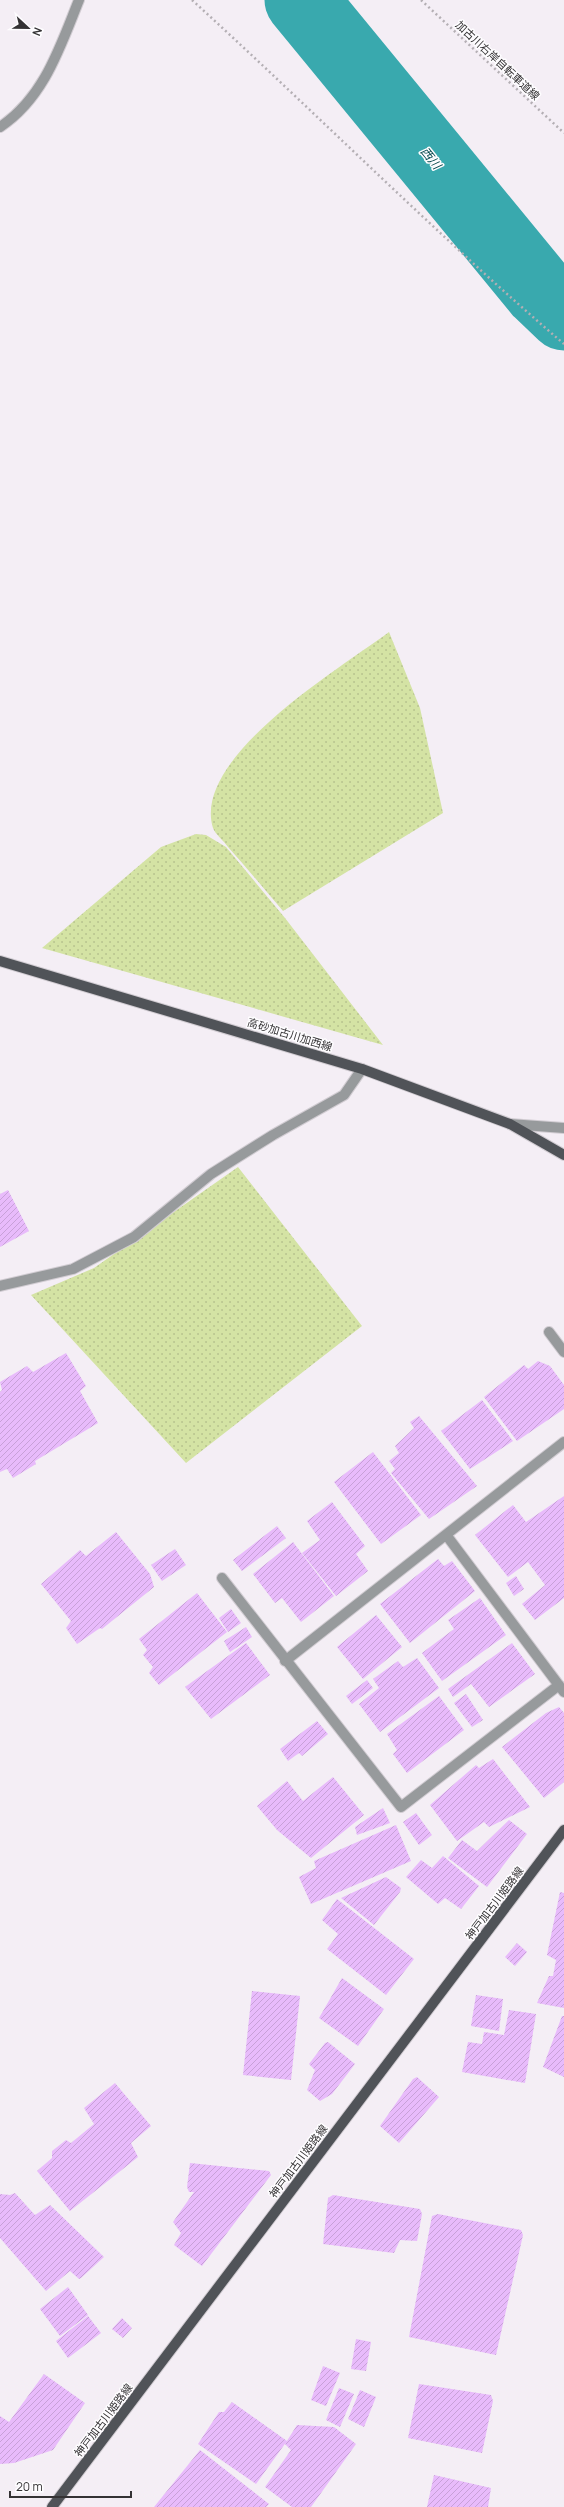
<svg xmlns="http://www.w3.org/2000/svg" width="564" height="2507" viewBox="0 0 564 2507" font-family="Manrope,'Noto Sans JP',sans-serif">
<defs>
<pattern id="grass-dots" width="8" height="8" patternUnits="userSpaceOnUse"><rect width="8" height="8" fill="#d4e3a4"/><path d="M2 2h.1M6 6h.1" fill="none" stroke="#b7c38e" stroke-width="1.8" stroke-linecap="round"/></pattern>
<pattern id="building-hatch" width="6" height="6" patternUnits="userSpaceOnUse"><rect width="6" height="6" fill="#e8bbfb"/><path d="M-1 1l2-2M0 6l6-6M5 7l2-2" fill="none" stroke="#c8a1d8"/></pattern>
</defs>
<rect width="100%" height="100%" fill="#f4eef5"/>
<path fill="url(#grass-dots)" d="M 389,632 L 420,708 L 443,813 L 283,911 C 265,890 247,868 228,847 C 224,841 215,834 213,828 C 191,757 341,668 389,632 Z
M 196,834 L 206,835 L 226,847 L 285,918 L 383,1045 L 42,948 L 161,847 Z
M 238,1167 L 362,1326 L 186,1463 L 31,1295 L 94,1268 Z"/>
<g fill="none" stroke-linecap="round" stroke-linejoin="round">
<path stroke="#39a9ae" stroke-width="73" d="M 301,0 L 540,291 L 564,314"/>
</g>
<path fill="url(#building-hatch)" d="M 8,1190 L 29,1231 L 0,1247 L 0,1194 Z
M 66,1353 L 86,1386 L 80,1391 L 98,1423 L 35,1461 L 36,1464 L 13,1478 L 7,1469 L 0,1472 L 0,1392 L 2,1390 L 0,1382 L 27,1366 L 33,1372 Z
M 538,1361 L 550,1366 L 564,1385 L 564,1409 L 517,1441 L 484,1397 L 524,1365 L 528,1369 Z
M 482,1400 L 513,1441 L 470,1469 L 441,1431 Z
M 419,1416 L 477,1486 L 429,1519 L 391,1473 L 395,1469 L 389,1461 L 399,1453 L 395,1446 L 414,1428 L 410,1422 Z
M 373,1452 L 421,1515 L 381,1544 L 334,1482 Z
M 564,1496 L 564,1598 L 535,1620 L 522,1604 L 545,1585 L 528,1562 L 508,1577 L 475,1535 L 513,1505 L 526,1522 Z
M 332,1502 L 365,1546 L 356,1554 L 368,1571 L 336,1596 L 302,1553 L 320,1540 L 307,1521 Z
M 277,1526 L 286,1538 L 242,1571 L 233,1560 Z
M 116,1532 L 150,1574 L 154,1587 L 102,1629 L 100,1628 L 77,1644 L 66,1628 L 71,1621 L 41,1584 L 80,1550 L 86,1556 Z
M 293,1542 L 334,1596 L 301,1622 L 282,1598 L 275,1603 L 253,1574 Z
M 175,1549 L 186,1565 L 162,1581 L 151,1565 Z
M 438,1559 L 444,1566 L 452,1561 L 475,1591 L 410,1643 L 380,1604 Z
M 516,1576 L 524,1589 L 514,1596 L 506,1583 Z
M 197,1593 L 227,1632 L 159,1685 L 149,1673 L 153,1667 L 143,1655 L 147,1650 L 139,1639 Z
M 480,1598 L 506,1635 L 442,1681 L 422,1653 L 454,1629 L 448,1620 Z
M 231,1609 L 241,1623 L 228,1632 L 219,1618 Z
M 376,1615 L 402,1647 L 363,1679 L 337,1647 Z
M 246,1627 L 252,1637 L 230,1652 L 224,1641 Z
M 246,1643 L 270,1675 L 211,1719 L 185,1687 Z
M 512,1643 L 535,1674 L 489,1707 L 471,1684 L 453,1697 L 448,1689 Z
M 417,1658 L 439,1688 L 380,1732 L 359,1704 L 379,1688 L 373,1679 L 398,1661 L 403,1667 Z
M 367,1680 L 373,1688 L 352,1704 L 346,1696 Z
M 466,1694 L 483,1720 L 472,1727 L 454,1703 Z
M 439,1696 L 464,1730 L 407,1773 L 393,1754 L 397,1750 L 387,1734 Z
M 559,1707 L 564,1713 L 564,1782 L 544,1798 L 502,1747 L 546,1713 Z
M 317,1721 L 328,1734 L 302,1756 L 299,1753 L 288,1761 L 280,1749 Z
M 493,1759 L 530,1807 L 489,1827 L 484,1822 L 457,1841 L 430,1805 L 476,1765 L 479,1768 Z
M 333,1777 L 364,1815 L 311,1858 L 277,1830 L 257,1806 L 287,1781 L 303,1801 Z
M 383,1808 L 390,1823 L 357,1835 L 355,1827 Z
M 416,1813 L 432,1835 L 419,1845 L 403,1822 Z
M 509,1820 L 527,1834 L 487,1887 L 448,1858 L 462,1840 L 477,1851 Z
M 396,1825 L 411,1861 L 311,1904 L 299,1877 L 316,1868 L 314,1861 Z
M 443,1856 L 479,1886 L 461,1909 L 445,1898 L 438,1904 L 406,1877 L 421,1860 L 432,1868 Z
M 386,1877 L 401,1888 L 400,1892 L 374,1925 L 341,1898 Z
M 560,1892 L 564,1893 L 564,2008 L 537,2003 L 549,1976 L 553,1976 L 556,1960 L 547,1955 Z
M 337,1899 L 414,1959 L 386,1995 L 327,1949 L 338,1934 L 322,1920 Z
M 517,1943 L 527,1952 L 515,1966 L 505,1957 Z
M 342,1978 L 384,2009 L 358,2046 L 319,2018 Z
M 252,1991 L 300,1996 L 291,2080 L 243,2075 Z
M 476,1995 L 503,1999 L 499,2031 L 471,2026 Z
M 509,2010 L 536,2014 L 525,2083 L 462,2072 L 468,2042 L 482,2044 L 484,2032 L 504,2035 Z
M 562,2016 L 564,2016 L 564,2077 L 543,2067 Z
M 328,2042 L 355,2064 L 332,2094 L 320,2101 L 307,2090 L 315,2070 L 309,2064 L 325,2043 Z
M 417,2077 L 439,2097 L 399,2143 L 380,2126 L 413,2079 Z
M 115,2083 L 151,2126 L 131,2143 L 138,2157 L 70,2211 L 37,2171 L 52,2158 L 52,2151 L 66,2140 L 71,2143 L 94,2124 L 84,2108 Z
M 190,2163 L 269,2171 L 271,2175 L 202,2266 L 174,2245 L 181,2233 L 173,2222 L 194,2192 L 189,2192 L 187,2187 Z
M 15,2193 L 35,2215 L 50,2205 L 104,2257 L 81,2278 L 79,2279 L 70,2271 L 46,2291 L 0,2238 L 0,2194 L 10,2195 Z
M 333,2195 L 420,2209 L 422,2214 L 417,2241 L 400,2240 L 394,2253 L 323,2244 L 328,2198 Z
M 438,2214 L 521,2230 L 523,2235 L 496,2355 L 409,2337 L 432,2216 Z
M 68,2287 L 88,2315 L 60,2336 L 40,2309 Z
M 88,2316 L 101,2333 L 68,2358 L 56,2341 Z
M 122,2318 L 132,2328 L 123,2338 L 112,2329 Z
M 356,2339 L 371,2342 L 366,2371 L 351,2369 Z
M 323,2366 L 340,2373 L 326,2406 L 311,2400 Z
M 44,2374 L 85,2403 L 53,2450 L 14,2463 L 0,2464 L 0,2416 L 9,2422 Z
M 419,2384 L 491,2395 L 493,2401 L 482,2453 L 408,2438 Z
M 339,2388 L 354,2394 L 340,2427 L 326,2420 Z
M 360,2390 L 376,2397 L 364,2427 L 348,2419 Z
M 232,2402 L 287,2441 L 256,2484 L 198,2444 L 219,2412 L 224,2412 Z
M 297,2425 L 334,2427 L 356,2444 L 311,2507 L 292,2507 L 265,2487 L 291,2450 L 285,2444 Z
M 200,2450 L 269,2504 L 266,2507 L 154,2507 Z
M 434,2475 L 491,2488 L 488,2507 L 427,2507 Z"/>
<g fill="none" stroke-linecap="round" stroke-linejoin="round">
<g stroke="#d1ccd2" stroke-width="12">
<path id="minor" d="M 0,127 C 44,98 60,47 79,0
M 510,1124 L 564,1128
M 0,1286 L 73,1269 L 134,1237 L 211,1174 L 273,1135 L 344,1095 L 362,1069
M 549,1332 L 564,1352
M 447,1536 L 564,1692
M 222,1578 L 401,1807 L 559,1685
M 285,1661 L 564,1442"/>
</g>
<g stroke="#d1ccd2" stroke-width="12">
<path id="major" d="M 0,961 L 362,1069 L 510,1124 L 564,1155
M 52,2507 L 564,1830"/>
</g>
<path stroke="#b4afb4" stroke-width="2.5" stroke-dasharray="2 3" stroke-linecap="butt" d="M 192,0 C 317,114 436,234 564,344
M 421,0 L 564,133"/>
<use href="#minor" stroke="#979a9c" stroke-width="10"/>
<use href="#major" stroke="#505358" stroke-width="10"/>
</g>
<g text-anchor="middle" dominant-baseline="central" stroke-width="3" stroke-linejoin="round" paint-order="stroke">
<g font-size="11" fill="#343234" stroke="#fefdff">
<text transform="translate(498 60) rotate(43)">加古川右岸自転車道線</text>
<text transform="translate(290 1034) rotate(17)">高砂加古川加西線</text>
<text transform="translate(494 1903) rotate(-53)">神戸加古川姫路線</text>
<text transform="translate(298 2161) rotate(-53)">神戸加古川姫路線</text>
<text transform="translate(103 2420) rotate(-53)">神戸加古川姫路線</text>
</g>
<g font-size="12" font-style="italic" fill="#05494d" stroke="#fefdff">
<text transform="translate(431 158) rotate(51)">西川</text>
</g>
</g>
<g transform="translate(28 28) rotate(112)" stroke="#fefdff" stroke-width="3" paint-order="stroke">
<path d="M0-3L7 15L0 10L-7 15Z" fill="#343234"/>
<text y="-6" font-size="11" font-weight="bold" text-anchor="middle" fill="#343234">N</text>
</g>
<path d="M10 2491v6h121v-6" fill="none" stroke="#343234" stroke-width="2"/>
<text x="16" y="2491" font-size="12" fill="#343234" stroke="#fefdff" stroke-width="3" paint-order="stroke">20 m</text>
</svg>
